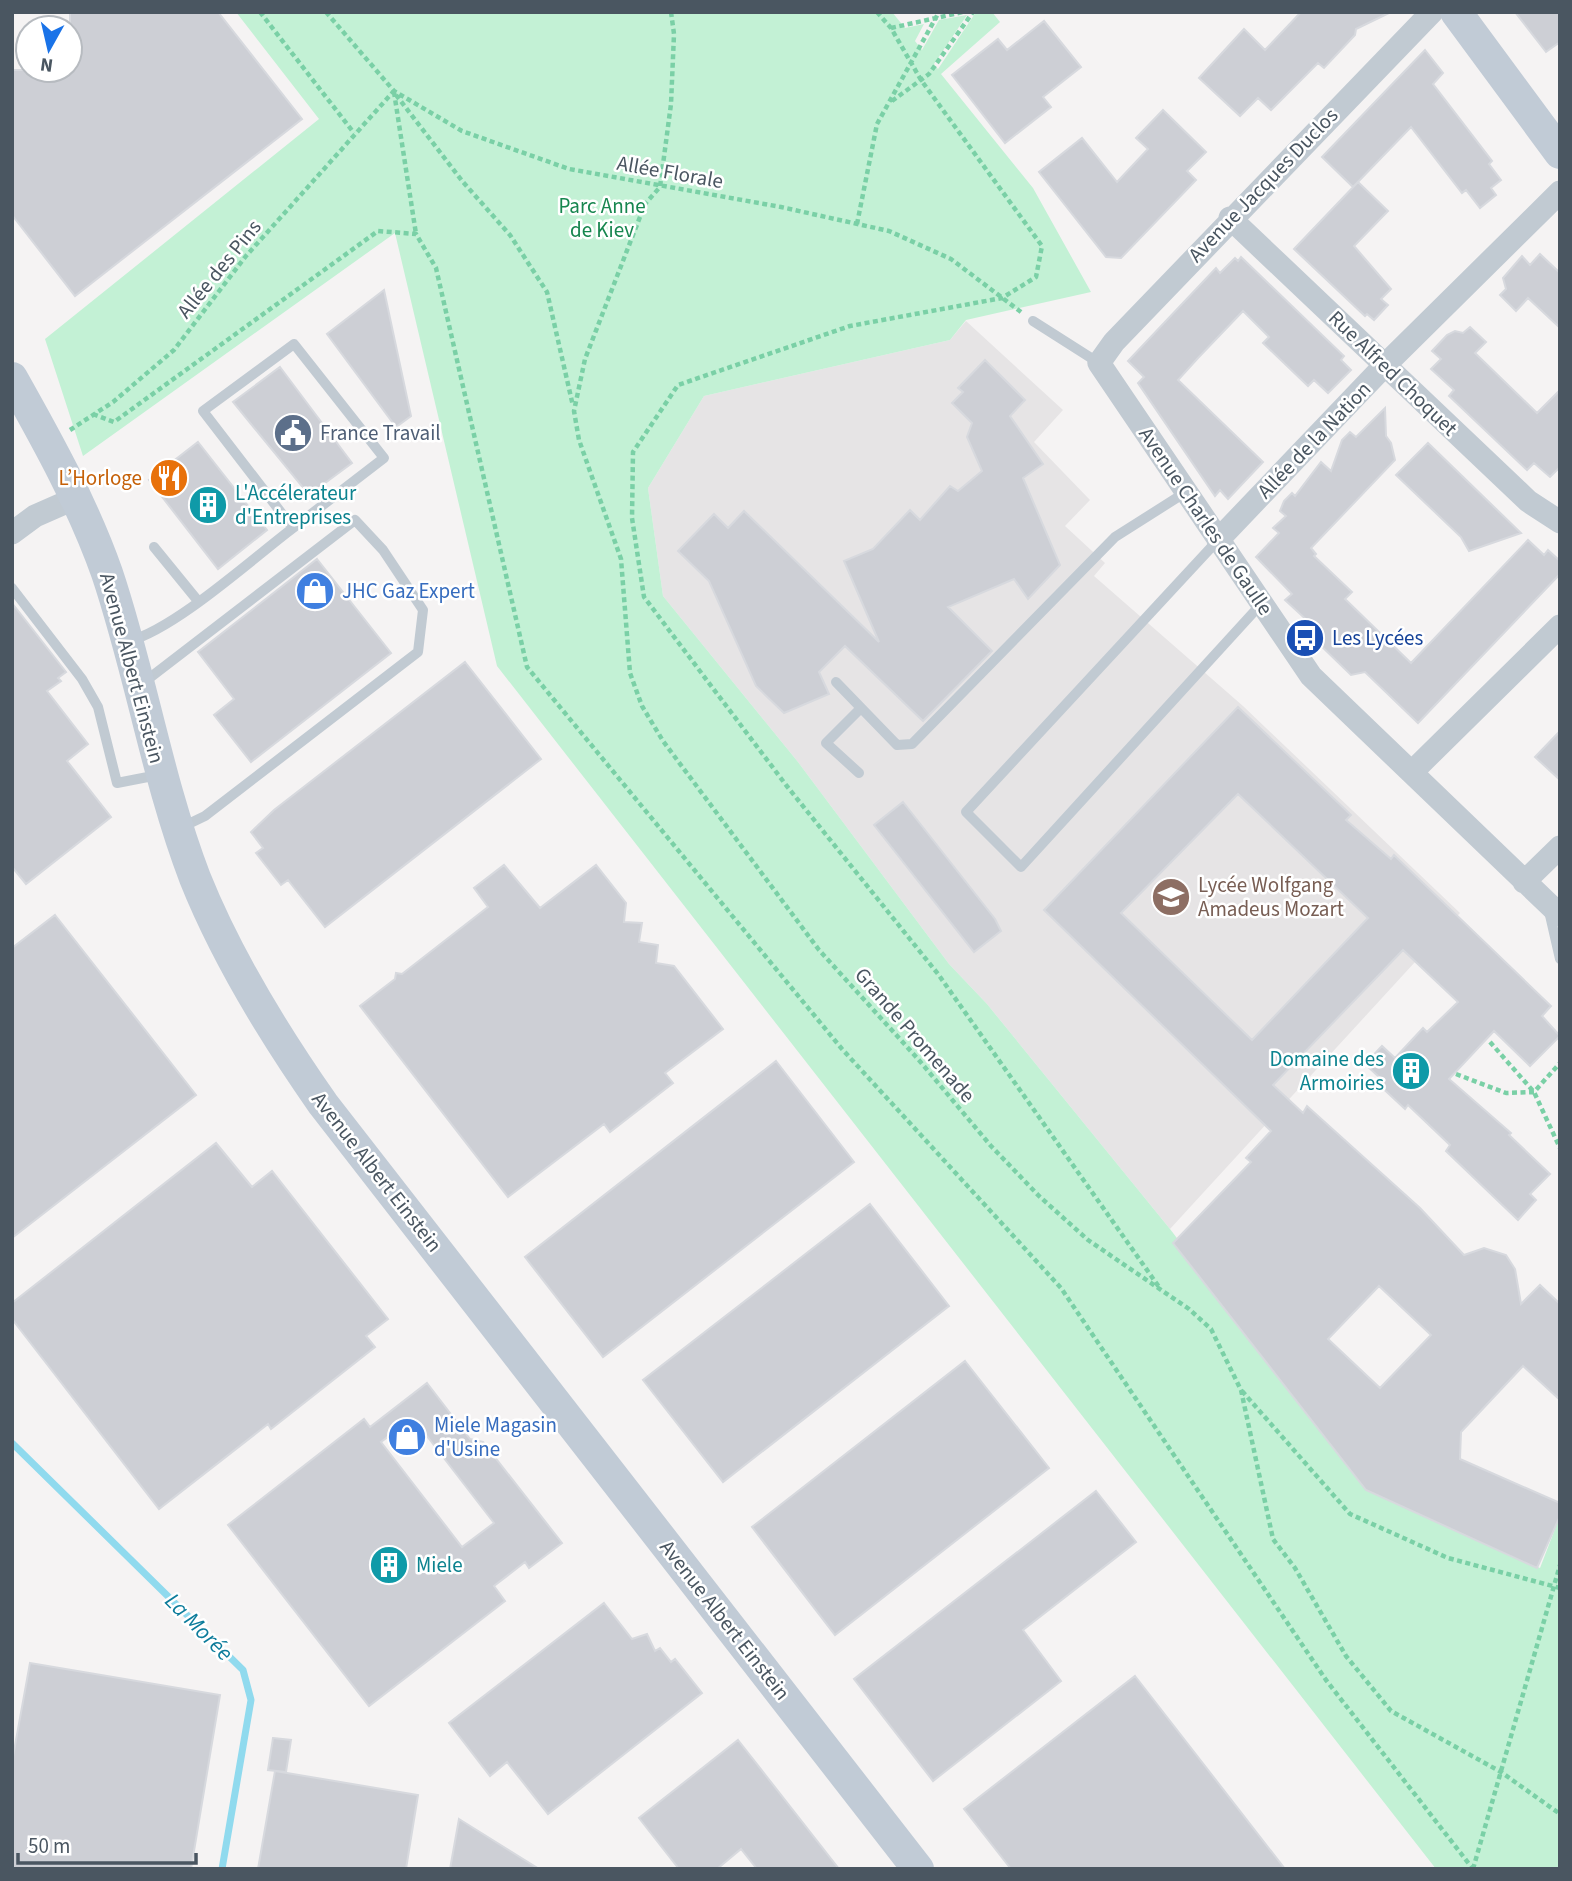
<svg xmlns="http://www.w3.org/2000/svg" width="1572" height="1881" viewBox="0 0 1572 1881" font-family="'Source Sans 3',sans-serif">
<rect width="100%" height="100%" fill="#f5f3f3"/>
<path fill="#e6e4e5" d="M 966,321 L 1063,410 L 1034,442 L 1090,500 L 1065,526 L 1105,563 L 1094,576 L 1243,706 L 1460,913 L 1170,1229 L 987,1004 L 949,964 L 798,762 L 663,596 L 648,488 L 704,396 L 950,340 Z"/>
<path fill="#c3f1d5" d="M 236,12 L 892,12 L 905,28 L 924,24 L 915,41 L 922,50 L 939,20 L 967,15 L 934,64 L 938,69 L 976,12 L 992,12 L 1000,22 L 941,74 L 1033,188 L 1091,292 L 966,320 L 950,340 L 704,396 L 648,488 L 663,596 L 798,762 L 949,964 L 987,1004 L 1170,1229 L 1367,1488 L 1540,1568 L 1560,1516 L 1560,1869 L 1436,1869 L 497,666 L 395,233 L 83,456 L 45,339 L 319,119 Z"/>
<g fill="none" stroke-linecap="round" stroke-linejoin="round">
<path stroke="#90daee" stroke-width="7" d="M 12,1443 L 243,1670 L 251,1700 L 222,1869"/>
</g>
<path fill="#cdcfd5" stroke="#d7d9de" stroke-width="2" fill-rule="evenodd" d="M 70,12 L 218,12 L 302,119 L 75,296 L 12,215 L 12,70 L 70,70 Z
M 1301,12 L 1391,12 L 1356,29 L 1355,35 L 1324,68 L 1318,63 L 1271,110 L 1258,98 L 1240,116 L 1199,78 L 1244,29 L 1265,50 Z
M 1515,12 L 1560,12 L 1560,42 L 1546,52 Z
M 1044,21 L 1081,67 L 1043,97 L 1051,107 L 1005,143 L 952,75 L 998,39 L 1007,50 Z
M 1425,50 L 1443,73 L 1433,84 L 1492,161 L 1489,164 L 1501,180 L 1491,188 L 1496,195 L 1480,208 L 1466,190 L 1462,193 L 1411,127 L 1353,187 L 1322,157 Z
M 1163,110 L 1206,152 L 1187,171 L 1196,180 L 1121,258 L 1106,257 L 1039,172 L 1082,138 L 1117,182 L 1148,149 L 1136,138 Z
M 1358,182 L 1388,211 L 1354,246 L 1391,289 L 1381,299 L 1388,305 L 1374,320 L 1367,314 L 1365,316 L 1294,249 Z
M 1540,254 L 1560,273 L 1560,328 L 1528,298 L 1516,311 L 1500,295 L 1506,289 L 1503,278 L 1522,256 L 1530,265 Z
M 1241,257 L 1344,356 L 1341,360 L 1351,370 L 1328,393 L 1314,380 L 1308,386 L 1263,343 L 1269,337 L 1243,311 L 1198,358 L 1178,380 L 1263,462 L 1228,499 L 1220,490 L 1215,496 L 1138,383 L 1144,377 L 1128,361 L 1216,268 L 1220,273 L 1235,258 L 1238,261 Z
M 384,290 L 411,416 L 396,427 L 327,334 Z
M 1470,327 L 1486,342 L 1475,353 L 1537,413 L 1560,390 L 1560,467 L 1550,477 L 1534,463 L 1527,470 L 1449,396 L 1454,390 L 1431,369 L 1441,359 L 1432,351 L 1447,335 L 1455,331 L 1463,333 Z
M 985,360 L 1025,400 L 1010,416 L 1043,464 L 1023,478 L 1060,565 L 1028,599 L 1014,579 L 948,607 L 992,651 L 923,721 L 845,646 L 819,672 L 829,694 L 784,713 L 756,686 L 709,581 L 678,551 L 714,514 L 728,528 L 744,511 L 879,642 L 844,561 L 873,549 L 910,510 L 920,520 L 950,486 L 958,491 L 982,471 L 967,437 L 972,423 L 952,403 L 963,392 L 958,388 Z
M 280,367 L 352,463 L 309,495 L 233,402 Z
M 1385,408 L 1386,436 L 1391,443 L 1395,460 L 1311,548 L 1316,554 L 1314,556 L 1352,592 L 1345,599 L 1411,663 L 1528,540 L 1544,555 L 1548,550 L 1560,561 L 1560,574 L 1418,723 L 1365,672 L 1351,675 L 1317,642 L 1323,635 L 1285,600 L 1292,594 L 1256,557 L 1279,533 L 1273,528 L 1286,516 L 1280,511 L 1284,501 L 1292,493 L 1295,496 L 1321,462 L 1331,471 L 1342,440 L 1350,432 L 1356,437 Z
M 198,442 L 267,530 L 218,569 L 149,480 Z
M 1428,443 L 1492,505 L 1521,533 L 1469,551 L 1461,537 L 1396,475 Z
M 317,559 L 391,653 L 251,762 L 214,715 L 234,699 L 198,652 Z
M 12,603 L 66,672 L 58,678 L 61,681 L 47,691 L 88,744 L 67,761 L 111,817 L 26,884 L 12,867 Z
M 465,662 L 541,759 L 325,927 L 288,880 L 281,885 L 256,853 L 263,848 L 251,832 L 274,810 Z
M 1238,707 L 1351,815 L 1346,820 L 1391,859 L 1394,855 L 1551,1006 L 1542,1016 L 1560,1036 L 1530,1066 L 1494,1031 L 1449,1079 L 1511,1133 L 1509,1135 L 1550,1174 L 1530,1194 L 1536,1200 L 1518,1220 L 1446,1151 L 1450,1145 L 1408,1105 L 1405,1109 L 1376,1082 L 1380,1078 L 1365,1064 L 1382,1046 L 1395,1058 L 1423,1028 L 1427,1032 L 1458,1002 L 1403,950 L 1273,1085 L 1303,1113 L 1307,1106 L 1420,1208 L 1464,1255 L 1484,1248 L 1506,1255 L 1515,1269 L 1521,1304 L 1540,1285 L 1560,1304 L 1560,1400 L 1523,1366 L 1461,1432 L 1460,1459 L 1560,1503 L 1560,1516 L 1537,1568 L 1366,1490 L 1173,1243 L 1251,1162 L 1246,1158 L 1271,1131 L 1044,910 ZM 1238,794 L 1368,918 L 1252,1040 L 1121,913 ZM 1379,1286 L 1431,1335 L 1380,1388 L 1328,1339 Z
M 1560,731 L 1560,780 L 1535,757 Z
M 903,802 L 995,919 L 1001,931 L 974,952 L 874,825 Z
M 504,865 L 540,908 L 596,865 L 626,903 L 624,922 L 642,923 L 639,942 L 658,945 L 656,963 L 674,966 L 723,1029 L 665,1073 L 673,1083 L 610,1132 L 604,1124 L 508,1197 L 360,1006 L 395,979 L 396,973 L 402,974 L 488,907 L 474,888 Z
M 55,915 L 196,1095 L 12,1238 L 12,948 Z
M 776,1061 L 854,1162 L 603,1357 L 525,1257 Z
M 216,1143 L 252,1187 L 272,1171 L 388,1319 L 366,1336 L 375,1347 L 271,1429 L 268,1424 L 159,1509 L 12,1319 L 12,1303 Z
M 870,1204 L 949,1306 L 723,1482 L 643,1380 Z
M 965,1361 L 1049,1468 L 835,1635 L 752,1527 Z
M 427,1383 L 470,1439 L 483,1442 L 562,1543 L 529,1568 L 525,1562 L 494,1586 L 505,1601 L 369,1706 L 228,1525 L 364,1419 L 370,1427 ZM 413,1418 L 494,1523 L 462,1547 L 381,1442 Z
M 1096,1491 L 1136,1542 L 1023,1630 L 1061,1681 L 933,1781 L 854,1679 Z
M 604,1603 L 632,1639 L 647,1634 L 655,1651 L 660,1648 L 671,1662 L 675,1659 L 702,1693 L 548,1814 L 507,1762 L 490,1776 L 449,1723 Z
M 30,1663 L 220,1695 L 191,1869 L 12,1869 L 12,1762 Z
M 1135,1676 L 1285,1869 L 1011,1869 L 964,1809 Z
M 273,1738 L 291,1740 L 286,1772 L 268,1770 Z
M 738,1740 L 839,1869 L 757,1869 L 741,1849 L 717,1869 L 679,1869 L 639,1818 Z
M 275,1771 L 418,1795 L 406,1869 L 258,1869 Z
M 459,1819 L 539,1869 L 450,1869 Z"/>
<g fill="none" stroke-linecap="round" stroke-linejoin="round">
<path stroke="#7ad0a6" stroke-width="4.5" stroke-dasharray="5 3.5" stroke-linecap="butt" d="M 260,12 L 354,133
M 326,12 L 394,91 L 462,131 L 569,169 L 781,207 L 889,231 L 951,259 L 1021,312
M 671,12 L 674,34 L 671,104 L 660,187 L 645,204 L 585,359 L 574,411 L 579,440 L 621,559 L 630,673 L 642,706 L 663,741 L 819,950 L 918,1059 L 991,1146 L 1039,1196 L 1088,1240 L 1189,1309 L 1211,1329 L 1241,1390 L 1273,1539 L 1295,1568 L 1346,1656 L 1391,1711 L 1501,1772 L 1560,1814
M 877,12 L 891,28 L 921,80 L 1042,246 L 1036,277 L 1002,298 L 850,326 L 678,385 L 633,452 L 632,518 L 644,597 L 786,785 L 938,974 L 1159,1287
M 891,28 L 963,12
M 394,92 L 416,234
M 396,95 L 463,182 L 510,235 L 547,292 L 573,406
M 892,101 L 929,74 L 973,12
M 857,224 L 877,124 L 939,12
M 93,414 L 114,422 L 378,231 L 416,234 L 436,268 L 527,667 L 842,1049 L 1061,1288 L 1326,1680 L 1473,1869
M 70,430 L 113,402 L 174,350 L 246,256 L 393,92
M 1490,1042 L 1534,1092 L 1560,1148
M 1456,1074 L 1506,1093 L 1534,1092 L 1560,1063
M 1242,1391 L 1350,1514 L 1448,1558 L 1560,1588
M 1473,1869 L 1560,1565"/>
<path stroke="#c1cad2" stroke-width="10" d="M 1033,321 L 1099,363
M 294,344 L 384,458 L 293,528 L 203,411 Z
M 1218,540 L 966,812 L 1021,867 L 1262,603
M 154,547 L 198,601
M 12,588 L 82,679 L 98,707 L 117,783 L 158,775
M 129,641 C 175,629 252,559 293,528
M 836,682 L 897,745 L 912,744 L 1115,537 L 1186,492
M 143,683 L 355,520 L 383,550 L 423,610 L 418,652 L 205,816 L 180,828
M 859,773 L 826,743 L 861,708
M 1549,911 L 1560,959"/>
<path stroke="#c1cad2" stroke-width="23" d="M 1432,12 L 1114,342 L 1099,363 L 1311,676 L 1560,915
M 1230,218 L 1528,501 L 1560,522
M 12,533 L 35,516 L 76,498
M 1218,540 L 1385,365 L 1560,192
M 1412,772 L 1560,626
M 1524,882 L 1560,847"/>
<path stroke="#c1cbd6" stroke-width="32" d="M 1456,12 L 1560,153
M 12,378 C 48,442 83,505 107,573 C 141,674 157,779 195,878 C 227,958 274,1034 323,1104 L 918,1869"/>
</g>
<defs>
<g id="civic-disc" transform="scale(2.0125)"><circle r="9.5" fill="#5c6f8a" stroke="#fff"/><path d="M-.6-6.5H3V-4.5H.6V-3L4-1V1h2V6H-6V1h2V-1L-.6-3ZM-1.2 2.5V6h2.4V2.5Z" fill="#fff"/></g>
<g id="restaurant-disc" transform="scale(2.0125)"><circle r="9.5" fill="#e8710a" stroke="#fff"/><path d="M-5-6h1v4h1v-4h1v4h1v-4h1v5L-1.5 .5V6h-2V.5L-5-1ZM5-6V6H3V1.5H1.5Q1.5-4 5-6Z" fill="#fff"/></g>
<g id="building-disc" transform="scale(2.0125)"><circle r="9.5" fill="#0f9aa8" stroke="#fff"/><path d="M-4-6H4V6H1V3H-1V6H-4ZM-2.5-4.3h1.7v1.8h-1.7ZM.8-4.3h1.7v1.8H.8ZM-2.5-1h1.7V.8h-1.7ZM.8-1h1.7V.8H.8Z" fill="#fff"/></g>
<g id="shop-disc" transform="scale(2.0125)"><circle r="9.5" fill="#3f7fe0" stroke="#fff"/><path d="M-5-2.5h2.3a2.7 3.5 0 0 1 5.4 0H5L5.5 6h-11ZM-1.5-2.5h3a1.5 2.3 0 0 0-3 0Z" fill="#fff"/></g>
<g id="bus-disc" transform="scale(2.0125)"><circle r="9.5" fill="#1a4fb4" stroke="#fff"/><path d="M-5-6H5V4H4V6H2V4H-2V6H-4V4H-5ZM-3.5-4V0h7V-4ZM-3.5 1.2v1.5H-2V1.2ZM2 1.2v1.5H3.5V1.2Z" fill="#fff"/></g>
<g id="school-disc" transform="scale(2.0125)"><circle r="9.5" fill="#8d6e63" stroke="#fff"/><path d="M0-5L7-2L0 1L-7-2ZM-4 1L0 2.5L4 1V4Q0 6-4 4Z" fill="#fff"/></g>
</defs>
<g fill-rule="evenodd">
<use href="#civic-disc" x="293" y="433"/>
<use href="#restaurant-disc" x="169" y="478"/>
<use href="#building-disc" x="208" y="505"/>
<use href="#shop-disc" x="315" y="591"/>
<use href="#bus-disc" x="1305" y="638"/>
<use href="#school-disc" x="1171" y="897"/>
<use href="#building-disc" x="1411" y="1071"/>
<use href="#shop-disc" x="407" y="1437"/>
<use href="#building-disc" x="389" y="1565"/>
</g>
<g text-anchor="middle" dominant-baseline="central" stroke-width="5" stroke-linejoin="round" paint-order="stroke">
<g font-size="21" fill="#4a5661" stroke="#fff">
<text transform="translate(670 172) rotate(10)">Allée Florale</text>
<text transform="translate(1263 185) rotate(-46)">Avenue Jacques Duclos</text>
<text transform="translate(219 269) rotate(-51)">Allée des Pins</text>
<text transform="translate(1393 373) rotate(44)">Rue Alfred Choquet</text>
<text transform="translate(1314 440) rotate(-46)">Allée de la Nation</text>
<text transform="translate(1206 521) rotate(56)">Avenue Charles de Gaulle</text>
<text transform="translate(132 668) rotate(75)">Avenue Albert Einstein</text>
<text transform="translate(915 1035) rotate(49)">Grande Promenade</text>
<text transform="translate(377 1172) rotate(52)">Avenue Albert Einstein</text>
<text transform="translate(725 1620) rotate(52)">Avenue Albert Einstein</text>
</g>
<g font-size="21" fill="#17864f" stroke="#fff">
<text x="602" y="206">Parc Anne<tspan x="602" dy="24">de Kiev</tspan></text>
</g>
<g font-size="21" fill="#4e5e75" stroke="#fff" text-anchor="start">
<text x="320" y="433">France Travail</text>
</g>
<g font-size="21" fill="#c56008" stroke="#fff" text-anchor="end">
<text x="142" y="478">L’Horloge</text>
</g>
<g font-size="21" fill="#0d838f" stroke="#fff" text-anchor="start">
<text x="235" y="493">L'Accélerateur<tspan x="235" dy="24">d'Entreprises</tspan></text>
<text x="1384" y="1059" text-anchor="end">Domaine des<tspan x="1384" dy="24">Armoiries</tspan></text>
<text x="416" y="1565">Miele</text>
</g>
<g font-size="21" fill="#366cbe" stroke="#fff" text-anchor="start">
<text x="342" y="591">JHC Gaz Expert</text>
<text x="434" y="1425">Miele Magasin<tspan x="434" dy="24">d'Usine</tspan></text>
</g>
<g font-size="21" fill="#164399" stroke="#fff" text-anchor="start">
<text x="1332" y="638">Les Lycées</text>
</g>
<g font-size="21" fill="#785e54" stroke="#fff" text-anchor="start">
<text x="1198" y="885">Lycée Wolfgang<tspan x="1198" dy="24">Amadeus Mozart</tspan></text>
</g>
<g font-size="23" font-style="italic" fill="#0c7c9b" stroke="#fff">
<text transform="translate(199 1627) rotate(45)">La Morée</text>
</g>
</g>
<rect width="1572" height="1881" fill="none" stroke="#4a5661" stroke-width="28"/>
<g transform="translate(49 49) rotate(188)"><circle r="33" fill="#ffffff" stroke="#b7bbc0" stroke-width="2"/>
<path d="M0-5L12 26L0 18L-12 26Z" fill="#1a73e8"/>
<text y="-10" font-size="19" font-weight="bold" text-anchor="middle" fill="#4a5661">N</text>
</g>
<path d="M18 1853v10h178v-10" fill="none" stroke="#4a5661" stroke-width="3.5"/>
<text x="28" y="1853" font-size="21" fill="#4a5661" stroke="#ffffff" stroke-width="5" paint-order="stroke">50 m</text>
</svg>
